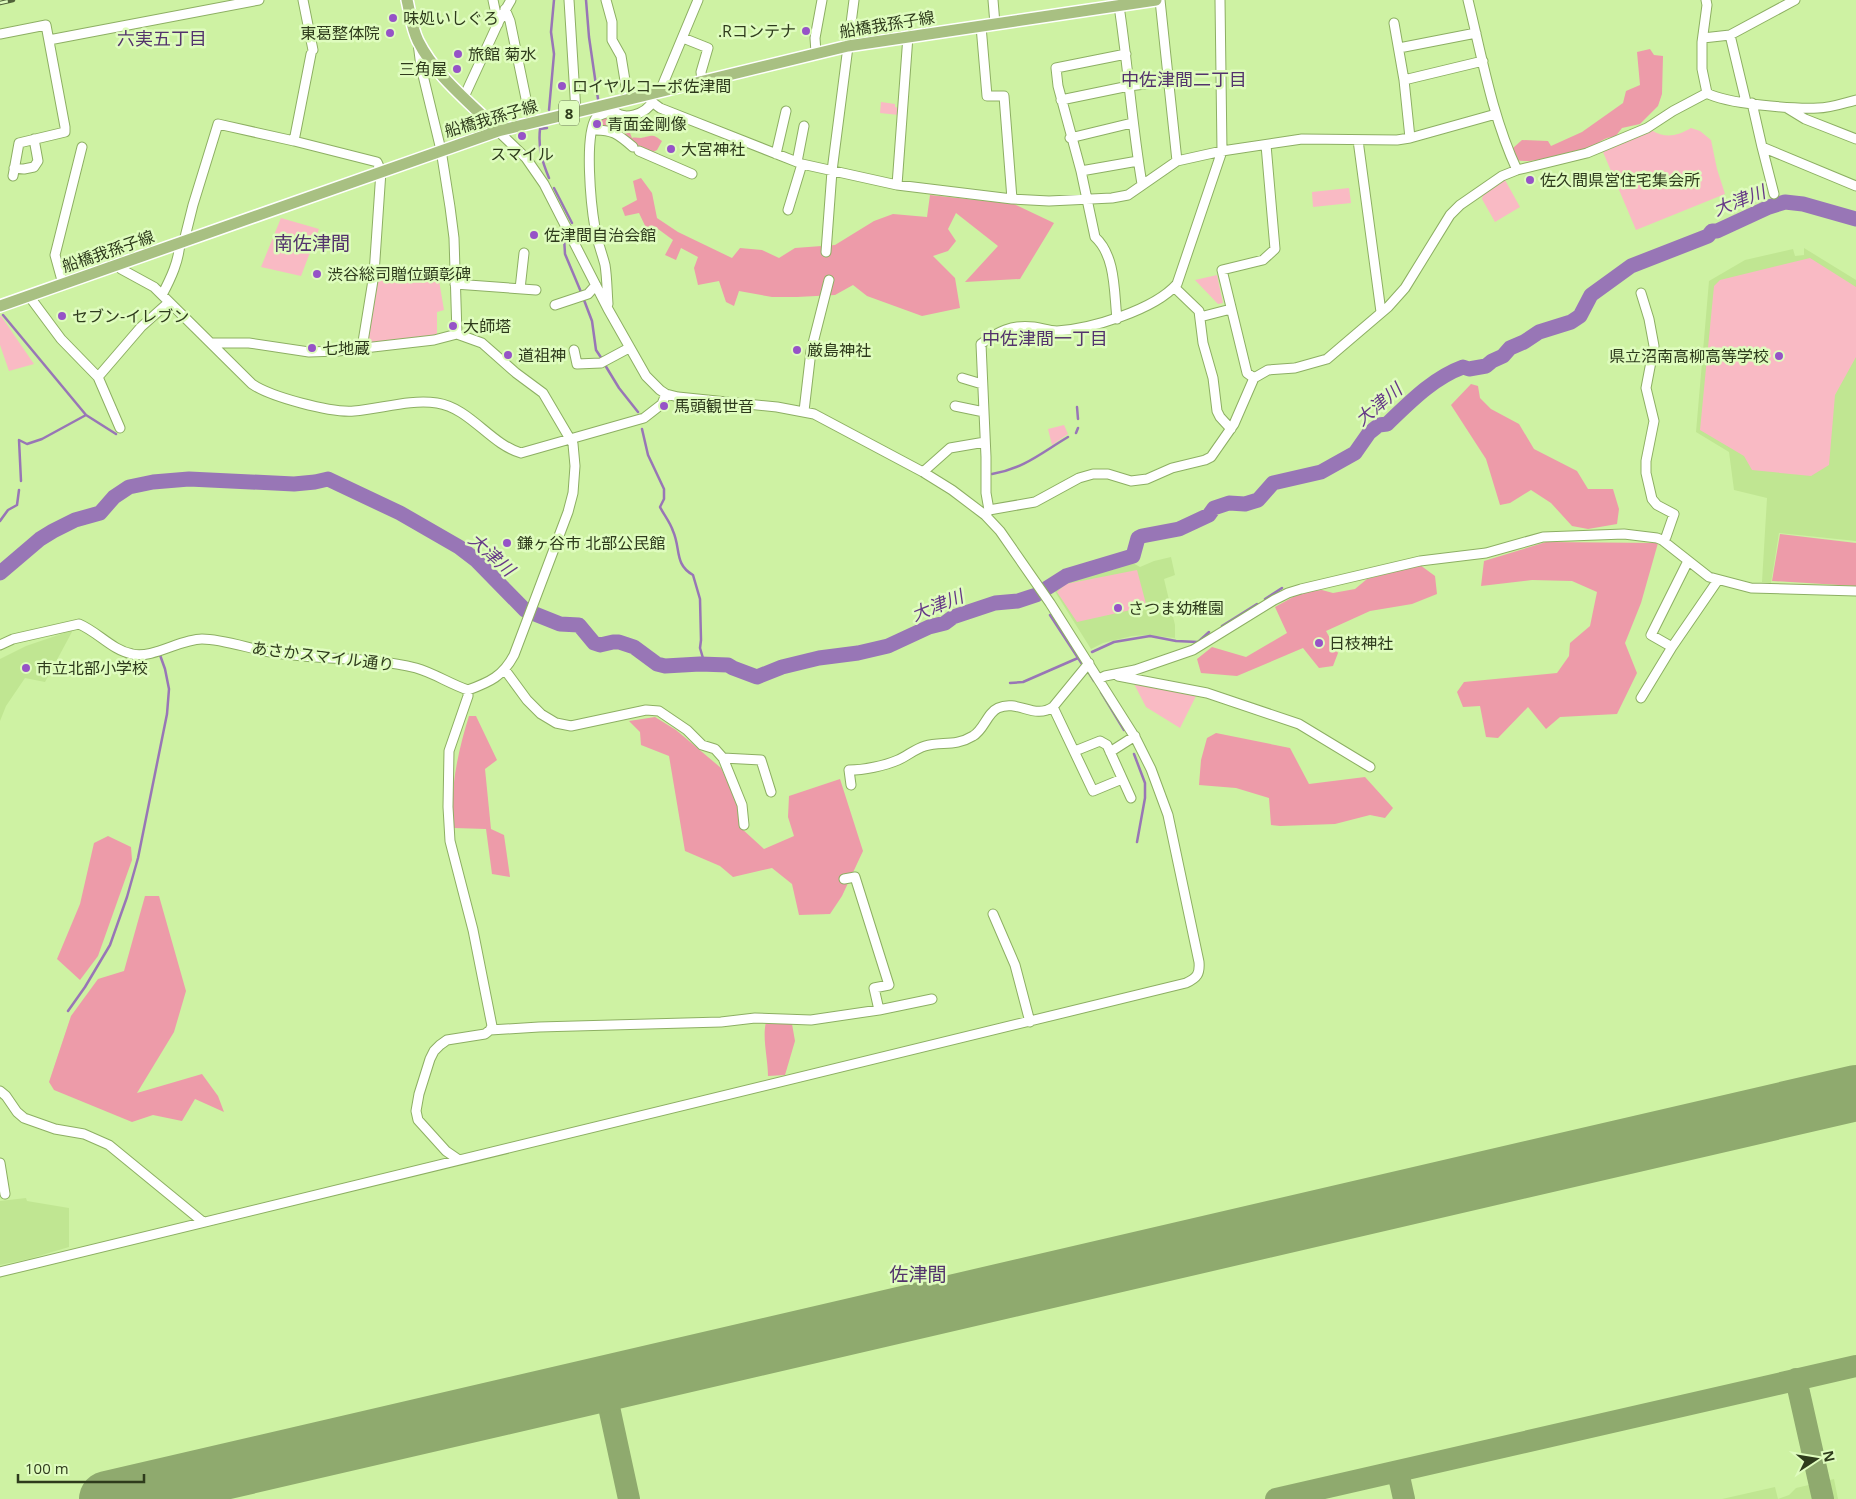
<svg xmlns="http://www.w3.org/2000/svg" width="1856" height="1499" viewBox="0 0 1856 1499" font-family="'Open Sans','Noto Sans JP',sans-serif">
<rect width="100%" height="100%" fill="#cef2a3"/>
<path fill="#c0e692" d="M 1804,248 L 1856,280 L 1856,541 L 1779,533 L 1771,583 L 1762,582 L 1767,498 L 1734,490 L 1729,452 L 1696,432 L 1709,281 L 1745,260 L 1793,249 L 1795,256 L 1804,255 Z
M 1171,557 L 1175,575 L 1164,579 L 1175,625 L 1175,638 L 1147,635 L 1132,636 L 1103,643 L 1091,649 L 1054,590 L 1064,581 L 1115,569 L 1131,562 L 1140,567 L 1154,561 Z
M 73,630 L 45,682 L 25,678 L 6,706 L 0,721 L 0,659 L 26,646 Z
M 26,1198 L 27,1201 L 69,1208 L 69,1247 L 29,1259 L 0,1265 L 0,1201 Z
M 1834,1479 L 1838,1499 L 1722,1499 L 1775,1487 L 1778,1499 L 1789,1495 L 1796,1488 Z"/>
<path fill="#f9bac4" d="M 881,102 L 895,104 L 895,107 L 899,108 L 899,115 L 880,113 Z
M 1691,128 L 1700,131 L 1711,140 L 1717,169 L 1725,194 L 1636,230 L 1603,152 L 1651,130 C 1666,139 1677,136 1691,128 Z
M 1505,180 L 1520,207 L 1495,222 L 1482,199 L 1483,195 Z
M 1349,188 L 1351,203 L 1313,207 L 1312,192 Z
M 281,218 L 319,229 L 301,276 L 261,267 Z
M 1810,258 L 1856,287 L 1856,357 L 1835,395 L 1829,465 L 1811,476 L 1752,470 L 1744,456 L 1700,430 L 1714,286 L 1720,280 Z
M 378,270 L 438,275 L 444,310 L 437,312 L 437,337 L 365,344 Z
M 1217,275 L 1223,303 L 1218,304 L 1195,280 Z
M 0,316 L 1,316 L 34,364 L 9,371 L 0,345 Z
M 1064,425 L 1068,434 L 1052,445 L 1048,429 Z
M 1137,570 L 1146,604 L 1144,607 L 1077,622 L 1057,592 L 1066,584 Z
M 1132,680 L 1198,692 L 1180,728 L 1146,707 Z"/>
<path fill="#ed9ba9" d="M 1650,49 L 1654,55 L 1663,56 L 1662,94 L 1658,106 L 1640,124 L 1622,128 L 1615,137 C 1600,137 1599,146 1588,148 C 1574,152 1577,148 1565,158 C 1548,155 1532,164 1516,160 L 1513,148 L 1522,140 L 1548,141 L 1551,146 L 1582,132 L 1623,103 L 1626,91 L 1640,85 L 1637,52 Z
M 613,114 L 628,117 L 634,127 L 640,129 L 638,131 L 630,133 L 632,138 C 635,137 638,138 641,138 C 652,136 652,133 662,141 L 657,150 L 651,153 C 630,145 624,127 600,126 L 602,117 Z
M 641,178 L 652,193 L 657,218 L 678,232 L 732,258 L 740,248 L 762,250 L 779,258 L 795,248 L 835,245 L 874,221 L 893,214 L 927,217 L 930,195 L 1014,204 L 1054,223 L 1020,279 L 965,282 L 998,246 L 956,213 L 948,229 L 956,241 L 948,251 L 933,256 L 955,278 L 960,308 L 922,316 L 867,296 L 853,285 L 835,295 L 797,297 L 772,297 L 739,291 L 734,306 L 726,302 L 719,281 L 698,285 L 694,268 L 698,257 L 681,248 L 676,260 L 665,255 L 673,240 L 654,226 L 649,234 L 639,213 L 625,216 L 622,208 L 637,200 L 633,181 Z
M 1471,384 L 1478,386 L 1480,398 L 1491,409 L 1519,424 L 1534,449 L 1577,471 L 1588,489 L 1613,489 L 1619,509 L 1617,524 L 1588,529 L 1572,526 L 1551,503 L 1531,490 L 1510,503 L 1500,505 L 1486,459 L 1451,405 Z
M 1780,534 L 1856,543 L 1856,586 L 1772,581 Z
M 1546,542 L 1658,543 L 1641,603 L 1625,643 L 1637,673 L 1617,714 L 1560,717 L 1546,729 L 1528,707 L 1498,738 L 1486,737 L 1480,706 L 1463,707 L 1457,692 L 1464,682 L 1557,673 L 1569,656 L 1570,643 L 1590,626 L 1597,592 L 1572,581 L 1532,580 L 1481,586 L 1484,561 Z
M 1420,565 L 1435,576 L 1437,594 L 1412,604 L 1370,611 L 1326,631 L 1338,653 L 1333,666 L 1319,668 L 1303,648 L 1237,676 L 1201,673 L 1197,659 L 1212,647 L 1246,657 L 1287,633 L 1275,607 L 1302,592 L 1322,590 L 1333,593 L 1355,589 L 1367,579 Z
M 469,716 L 476,716 L 497,760 L 485,769 L 491,829 L 504,835 L 510,877 L 492,874 L 486,829 L 454,828 C 449,791 458,751 469,716 Z
M 655,717 L 676,730 L 721,768 L 738,804 L 741,828 L 764,849 L 794,836 L 788,817 L 789,796 L 840,779 L 863,851 L 842,896 L 830,914 L 799,915 L 792,884 L 772,868 L 733,877 L 720,866 L 685,851 L 669,756 L 641,745 L 640,732 L 629,721 Z
M 1216,733 L 1290,748 L 1309,784 L 1365,777 L 1393,808 L 1385,818 L 1370,815 L 1335,824 L 1280,826 L 1271,825 L 1269,798 L 1236,788 L 1199,785 L 1201,760 L 1207,738 Z
M 108,836 L 131,847 L 132,860 L 98,956 L 80,980 L 57,959 L 80,904 L 94,843 Z
M 145,896 L 159,896 L 186,991 L 174,1032 L 137,1093 L 202,1074 L 218,1096 L 224,1112 L 195,1099 L 182,1121 L 153,1115 L 132,1122 L 54,1090 L 49,1082 L 71,1016 L 98,979 L 124,971 Z
M 766,1022 L 792,1024 L 795,1041 L 785,1075 L 768,1076 C 768,1059 762,1038 766,1022 Z"/>
<g fill="none" stroke-linecap="round" stroke-linejoin="round">
<path stroke="#9876b6" stroke-width="2.5" d="M 586,0 L 589,37 L 598,99
M 549,110 L 554,54 L 551,32 L 554,0
M 547,128 L 540,129 C 538,148 542,161 549,178
M 554,188 L 572,223
M 564,237 L 565,254 L 581,292
M 584,300 L 592,321 L 596,350 L 602,359
M 3,315 L 86,415 L 116,434
M 605,365 L 619,388 L 638,412
M 1077,407 L 1078,419
M 642,429 L 648,455 L 664,489 L 664,499 L 660,507 C 664,515 670,522 673,531 C 681,549 674,564 693,575 L 700,599 L 701,640 L 700,648 L 705,665
M 1076,433 L 1078,428
M 992,474 C 1025,468 1041,453 1068,437
M 21,481 L 19,440 L 27,444 L 42,439 L 86,415
M 0,521 L 8,510 L 17,505 L 19,490
M 1265,599 L 1282,588
M 1050,615 L 1082,664
M 1222,626 L 1257,604
M 1092,652 L 1114,642 L 1150,636 L 1176,641 L 1198,642 L 1209,632
M 1089,673 L 1094,681
M 1010,683 L 1023,682 L 1078,658
M 1101,692 L 1124,730
M 1134,754 L 1145,783 L 1145,798 L 1137,842
M 68,1011 L 85,987 L 110,945 L 127,897 L 138,858 L 167,714 L 169,689 L 165,669 L 160,655"/>
<path stroke="#9876b6" stroke-width="15" d="M 0,573 L 40,539 L 53,531 L 75,520 L 100,513 L 114,497 L 129,487 L 153,482 L 189,479 L 294,484 L 315,482 L 328,479 L 400,513 L 459,547 L 476,560 L 525,610 L 560,624 L 579,625 L 594,643 L 600,645 L 613,642 L 619,642 L 634,647 L 657,664 L 665,666 L 700,664 L 728,665 L 733,668 L 757,677 L 782,667 L 819,658 L 858,653 L 888,646 L 929,627 L 945,623 L 953,617 L 995,603 L 1018,601 L 1036,595 L 1066,576 L 1133,556 L 1138,538 L 1142,536 L 1179,529 L 1209,515 L 1214,508 L 1229,503 L 1245,504 L 1258,500 L 1273,483 L 1321,472 L 1355,453 L 1369,433 L 1379,425 L 1387,424 C 1410,402 1433,378 1463,367 L 1469,369 L 1486,366 L 1492,361 L 1503,356 L 1510,348 L 1524,342 L 1539,332 L 1571,322 L 1580,316 L 1591,295 L 1631,266 L 1708,236 L 1712,231 L 1717,231 L 1769,207 L 1785,202 L 1803,204 L 1856,219"/>
<path stroke="#8faa6e" stroke-width="22" d="M 1796,1379 L 1823,1499
M 604,1384 L 629,1499
M 1398,1472 L 1404,1499
M 1276,1499 L 1856,1366"/>
<path stroke="#8faa6e" stroke-width="56" d="M 107,1499 L 1856,1093"/>
<g stroke="#8daf63" stroke-width="11">
<path id="minor" d="M 303,0 L 313,50
M 493,0 L 498,24
M 569,0 L 576,112
M 606,0 L 612,22 L 612,40 L 621,56 L 628,99
M 993,0 L 995,24
M 1160,0 L 1177,161
M 1468,0 C 1482,57 1492,116 1517,170
M 1706,0 L 1707,5 L 1702,42 L 1702,69 L 1707,93
M 1119,6 C 1128,65 1132,125 1142,184
M 505,9 L 510,21 L 531,123
M 1394,23 L 1404,80 L 1410,138
M 981,26 L 987,96 L 1004,96 L 1012,199
M 0,34 L 46,25 L 65,127 L 65,132 L 19,143 L 13,176
M 1730,35 L 1746,102
M 683,38 L 708,48 L 701,72 L 702,81
M 1703,38 L 1730,35 L 1795,0
M 49,40 L 259,0
M 1399,48 L 1476,33
M 816,53 L 815,38 L 822,0
M 1404,80 L 1483,61
M 660,91 L 698,0
M 1707,93 C 1726,104 1794,109 1818,108 C 1830,108 1844,103 1856,100
M 650,94 L 652,102 L 660,108 L 802,164 L 897,185 L 1012,199 L 1049,201 L 1112,198 L 1128,195 L 1177,161 L 1222,151 L 1302,139 L 1397,140 L 1410,138 L 1496,114
M 464,97 L 499,21 L 511,0
M 1061,100 L 1129,86 L 1169,81
M 1752,103 L 1762,147 L 1856,186
M 1787,108 L 1805,119 L 1856,139
M 592,130 C 612,129 618,134 633,147
M 1070,138 L 1132,123
M 1358,140 L 1381,312
M 294,141 L 311,54
M 1762,147 L 1774,194
M 639,151 L 692,174
M 776,154 L 786,111
M 797,162 L 804,126
M 14,168 L 24,169 L 34,167 L 38,161 L 34,139
M 1081,171 L 1138,161
M 897,185 L 908,36
M 788,210 L 802,164
M 184,241 L 193,205 L 218,124 L 294,141 L 377,162 L 381,171 L 374,274 L 362,348
M 826,252 L 832,171 L 854,0
M 119,264 L 121,269 L 154,287 L 252,384 C 271,397 331,413 354,411 C 381,409 409,399 437,403 C 470,408 490,444 521,453 L 644,418 L 662,404 L 666,394
M 63,284 L 55,255 L 82,147
M 455,284 L 536,290
M 1174,287 L 1199,311 L 1203,343 L 1213,378 L 1217,411 L 1220,417 L 1231,429
M 520,289 L 524,253
M 1641,293 L 1649,319 L 1654,346 L 1646,388 L 1654,421 L 1646,461 L 1646,473 L 1652,499 L 1657,505 L 1674,514 L 1666,537 L 1662,540
M 162,295 C 171,278 179,261 180,242
M 29,296 L 61,339 L 98,377 L 120,428
M 608,304 C 607,291 607,277 605,265 C 602,253 597,241 595,228 C 591,205 584,137 596,118 C 599,114 609,112 614,111 C 624,121 646,114 652,102
M 555,305 L 588,294 L 596,285
M 1200,317 L 1231,309
M 1117,319 C 1114,293 1116,256 1095,237 L 1081,171 L 1058,86 L 1056,68 L 1126,54
M 211,343 L 249,343 L 309,352 L 338,351 L 434,340 L 457,334
M 574,350 L 577,364 L 601,363 L 629,348
M 98,377 L 141,327 L 169,302
M 962,378 L 982,384
M 1254,378 L 1247,373 L 1222,270 L 1263,260 L 1275,249 L 1266,145
M 955,406 L 984,412
M 804,411 L 811,351 L 829,280
M 923,472 L 950,448 L 985,442
M 989,510 L 1035,502 L 1079,478 L 1093,474 L 1108,474 L 1131,481 L 1147,479 L 1172,468 L 1205,460 L 1211,457 L 1234,424 L 1254,378 L 1268,370 L 1295,368 L 1327,359 L 1388,307 L 1405,288 L 1450,215 L 1460,205 L 1502,176 L 1517,170 L 1587,153 L 1647,128 L 1673,111 L 1707,93
M 987,513 L 989,510 L 986,493 L 986,457 L 981,344 C 997,332 1012,324 1034,327 C 1042,328 1049,331 1057,331 C 1091,329 1154,310 1177,284 L 1222,151 L 1220,0
M 1688,561 L 1651,635 L 1672,647 L 1718,580
M 0,645 L 13,639 L 79,624 C 98,632 112,650 132,654 C 153,659 180,639 202,639 C 224,639 253,650 276,653 C 323,660 371,657 416,668 C 434,673 450,684 468,690 C 490,682 503,676 514,655 L 568,512 L 573,493 L 575,466 L 573,444 L 543,393 L 516,373 L 482,343 L 457,334 L 454,238 L 450,207 L 441,150 L 421,67 L 418,43
M 505,670 L 527,700 L 541,714 L 556,723 L 571,726 L 646,710 L 659,711 L 687,730 L 702,745 L 715,749 L 723,758 L 742,805 L 744,825
M 1118,676 L 1207,693 L 1299,724 L 1370,767
M 1099,679 L 1105,676 L 1135,670 L 1193,650 L 1274,600 L 1288,593 L 1301,589 L 1420,561 L 1486,553 L 1543,537 L 1624,534 L 1657,538 L 1662,540 L 1709,577 L 1751,588 L 1856,591
M 1641,698 L 1672,647
M 1053,707 L 1093,791 L 1122,779
M 1075,751 L 1100,741 L 1107,745 L 1131,798
M 1110,752 L 1135,736
M 723,758 L 761,760 L 771,792
M 851,785 L 849,770 C 864,770 884,766 898,760 C 907,756 915,749 925,746 C 941,741 955,747 973,736 C 984,730 987,713 998,708 C 1018,699 1034,720 1053,707 L 1089,663
M 844,879 L 855,877 L 889,985 L 874,988 L 879,1010
M 993,914 L 1015,965 L 1030,1022
M 490,1030 L 539,1027 L 721,1022 L 755,1018 L 811,1020 L 879,1010 L 932,999
M 0,1091 L 6,1096 L 17,1112 L 24,1118 L 55,1129 L 84,1134 L 109,1145 L 203,1222
M 459,1160 L 446,1151 L 418,1120 L 416,1111 L 419,1094 L 430,1059 L 434,1051 L 440,1045 L 447,1040 L 485,1034 L 490,1030 L 492,1026 L 473,930 L 450,841 L 448,807 L 449,751 L 468,696 L 468,690
M 0,1163 L 5,1194
M 0,1272 L 1186,983 C 1197,978 1200,974 1199,962 L 1168,815 L 1151,769 L 1136,739 L 1050,603 L 1000,531 L 985,515 L 952,490 L 923,472 L 814,414 L 777,407 L 678,397 L 666,394 L 660,390 L 646,376 L 608,309 L 544,184 L 526,158 L 498,131"/>
</g>
<g stroke="#fff" stroke-width="14">
<path id="major" d="M 407,0 C 410,13 412,29 418,41 C 436,77 471,103 498,131
M 0,306 L 498,131 L 848,46 L 1156,0"/>
</g>
<use href="#minor" stroke="#fff" stroke-width="9"/>
<use href="#major" stroke="#a8c082" stroke-width="11"/>
<g stroke="#506239" stroke-width="4.5">
<path id="rail" d="M 0,3 L 13,0"/>
</g>
<use href="#rail" stroke="#dffcbe" stroke-width="2.5" stroke-dasharray="8" stroke-linecap="butt"/>
</g>
<g fill="#9653c7" stroke="#dffcbe" stroke-width="2">
<circle cx="393" cy="18" r="5"/>
<circle cx="806" cy="31" r="5"/>
<circle cx="390" cy="33" r="5"/>
<circle cx="458" cy="54" r="5"/>
<circle cx="457" cy="69" r="5"/>
<circle cx="562" cy="86" r="5"/>
<circle cx="597" cy="124" r="5"/>
<circle cx="522" cy="136" r="5"/>
<circle cx="671" cy="149" r="5"/>
<circle cx="1530" cy="180" r="5"/>
<circle cx="534" cy="235" r="5"/>
<circle cx="317" cy="274" r="5"/>
<circle cx="62" cy="316" r="5"/>
<circle cx="453" cy="326" r="5"/>
<circle cx="312" cy="348" r="5"/>
<circle cx="797" cy="350" r="5"/>
<circle cx="508" cy="355" r="5"/>
<circle cx="1779" cy="356" r="5"/>
<circle cx="664" cy="406" r="5"/>
<circle cx="507" cy="543" r="5"/>
<circle cx="1118" cy="608" r="5"/>
<circle cx="1319" cy="643" r="5"/>
<circle cx="26" cy="668" r="5"/>
</g>
<g text-anchor="middle" dominant-baseline="central" stroke-width="5" stroke-linejoin="round" paint-order="stroke">
<rect fill="#dffcbe" stroke="#63754d" stroke-width="1" x="559" y="100.5" width="20" height="25" rx="4"/>
<g font-size="15" font-weight="bold" fill="#2e3b1c">
<text x="569" y="113">8</text>
</g>
<g font-size="16" fill="#2e3b1c" stroke="#dffcbe" text-anchor="start">
<text x="403" y="18">味処いしぐろ</text>
<text x="796" y="31" text-anchor="end">.Rコンテナ</text>
<text x="380" y="33" text-anchor="end">東葛整体院</text>
<text x="468" y="54">旅館 菊水</text>
<text x="447" y="69" text-anchor="end">三角屋</text>
<text x="572" y="86">ロイヤルコーポ佐津間</text>
<text x="607" y="124">青面金剛像</text>
<text x="681" y="149">大宮神社</text>
<text x="522" y="154" text-anchor="middle">スマイル</text>
<text x="1540" y="180">佐久間県営住宅集会所</text>
<text x="544" y="235">佐津間自治会館</text>
<text x="327" y="274">渋谷総司贈位顕彰碑</text>
<text x="72" y="316">セブン-イレブン</text>
<text x="463" y="326">大師塔</text>
<text x="322" y="348">七地蔵</text>
<text x="807" y="350">厳島神社</text>
<text x="518" y="355">道祖神</text>
<text x="1769" y="356" text-anchor="end">県立沼南高柳高等学校</text>
<text x="674" y="406">馬頭観世音</text>
<text x="517" y="543">鎌ヶ谷市 北部公民館</text>
<text x="1128" y="608">さつま幼稚園</text>
<text x="1329" y="643">日枝神社</text>
<text x="36" y="668">市立北部小学校</text>
</g>
<g font-size="16" fill="#2e3b1c" stroke="#dffcbe">
<text transform="translate(887 24) rotate(-9)">船橋我孫子線</text>
<text transform="translate(491 118) rotate(-16)">船橋我孫子線</text>
<text transform="translate(108 251) rotate(-19)">船橋我孫子線</text>
<text transform="translate(323 656) rotate(7)">あさかスマイル通り</text>
</g>
<g font-size="18" fill="#53336c" stroke="#dffcbe">
<text x="162" y="38">六実五丁目</text>
<text x="1184" y="79">中佐津間二丁目</text>
<text x="1045" y="338">中佐津間一丁目</text>
</g>
<g font-size="18" font-style="italic" fill="#653987" stroke="#dffcbe">
<text transform="translate(1739 200) rotate(-21)">大津川</text>
<text transform="translate(1378 404) rotate(-40)">大津川</text>
<text transform="translate(492 554) rotate(42)">大津川</text>
<text transform="translate(937 605) rotate(-22)">大津川</text>
</g>
<g font-size="19" fill="#53336c" stroke="#dffcbe">
<text x="312" y="243">南佐津間</text>
<text x="918" y="1274">佐津間</text>
</g>
</g>
<g transform="translate(1816 1459) rotate(78)" stroke="#dffcbe" stroke-width="4" paint-order="stroke">
<path d="M0-4L9 19L0 12L-9 19Z" fill="#2e3b1c"/>
<text y="-8" font-size="14" font-weight="bold" text-anchor="middle" fill="#2e3b1c">N</text>
</g>
<path d="M18 1474v8h126v-8" fill="none" stroke="#2e3b1c" stroke-width="2.5"/>
<text x="25" y="1474" font-size="15" fill="#2e3b1c" stroke="#dffcbe" stroke-width="4" paint-order="stroke">100 m</text>
</svg>
